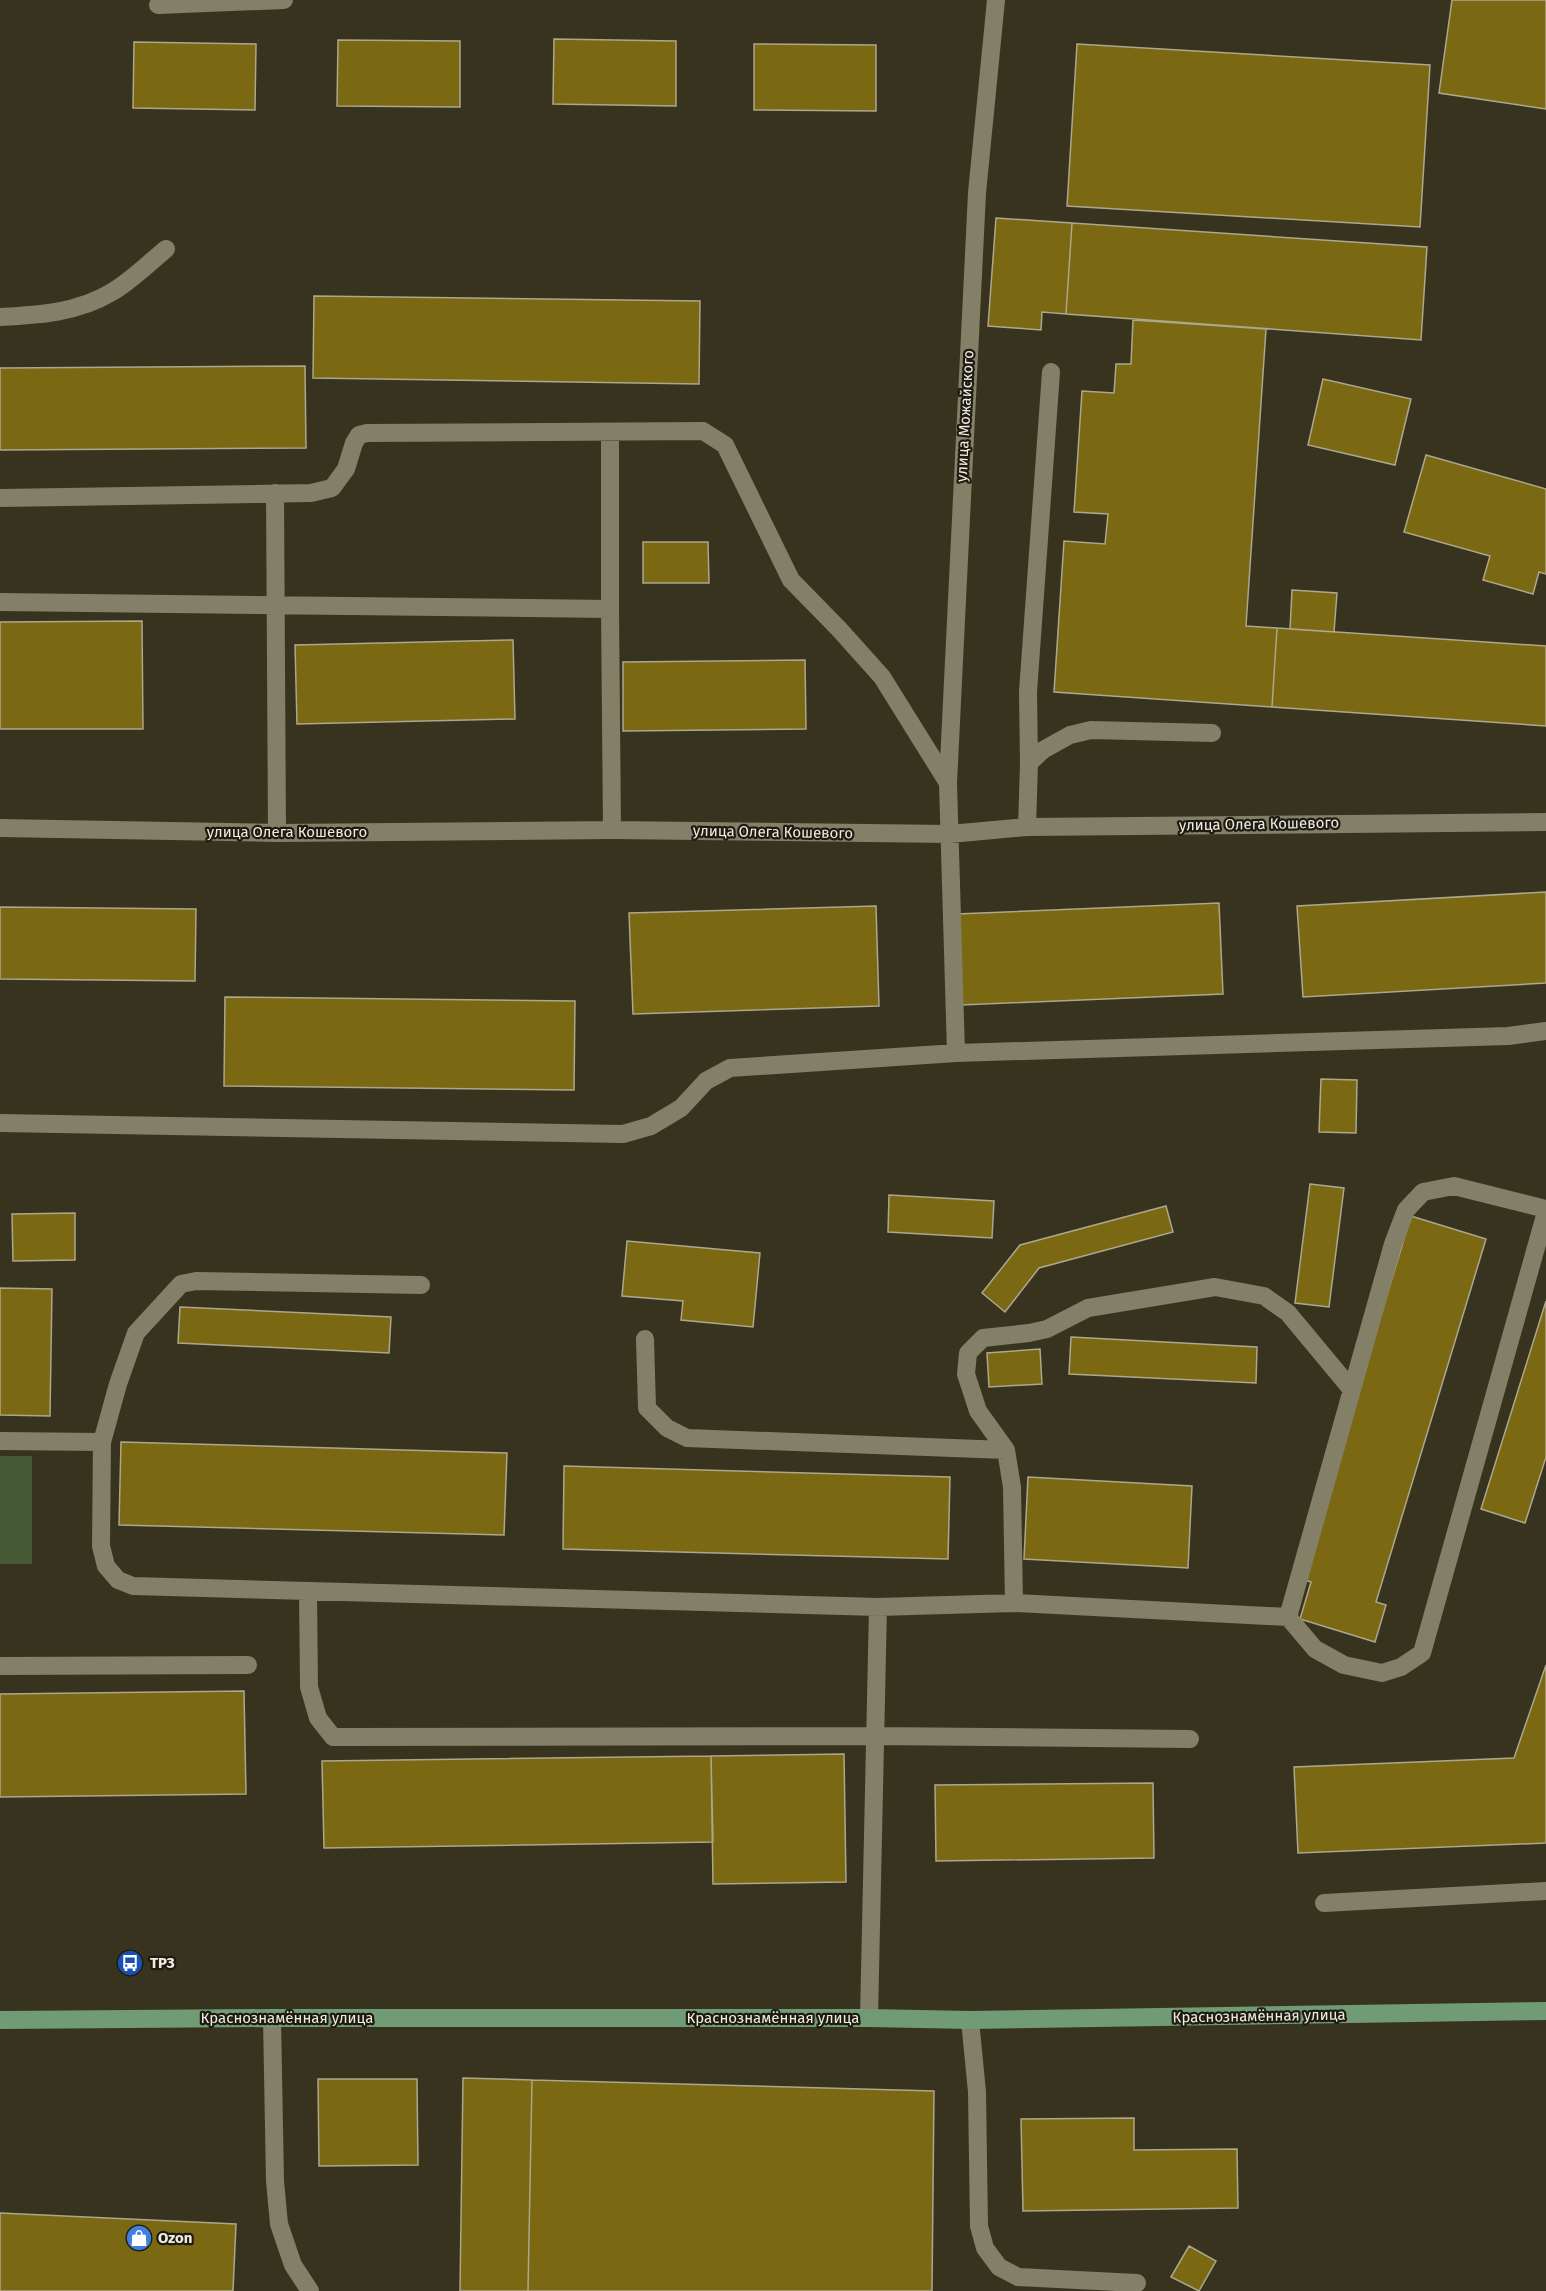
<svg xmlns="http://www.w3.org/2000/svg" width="1546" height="2291" viewBox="0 0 1546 2291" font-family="'Fira Sans',sans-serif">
<rect width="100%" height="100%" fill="#38331e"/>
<path fill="#455936" d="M 0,1456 L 32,1456 L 32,1564 L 0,1564 Z"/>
<path fill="#7a6812" stroke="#ada78e" stroke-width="1.5" d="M 1452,0 L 1546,0 L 1546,109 L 1439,93 Z
M 554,39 L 676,41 L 676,106 L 553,104 Z
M 338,40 L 460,41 L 460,107 L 337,106 Z
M 134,42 L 256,44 L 255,110 L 133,108 Z
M 754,44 L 876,45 L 876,111 L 754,110 Z
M 1077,44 L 1430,65 L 1420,227 L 1067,206 Z
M 996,218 L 1072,223 L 1066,314 L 1042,312 L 1041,330 L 988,326 Z
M 1072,223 L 1427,247 L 1421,340 L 1066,314 Z
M 314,296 L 700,301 L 699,384 L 313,378 Z
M 1133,320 L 1266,329 L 1246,626 L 1277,628 L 1272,707 L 1054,692 L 1064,541 L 1105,544 L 1108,514 L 1074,512 L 1082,391 L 1114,393 L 1116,364 L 1131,364 Z
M 305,366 L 306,448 L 0,450 L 0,368 Z
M 1323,379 L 1411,399 L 1395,465 L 1308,445 Z
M 1426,455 L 1546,489 L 1546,574 L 1539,572 L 1533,594 L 1483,580 L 1490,556 L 1404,532 Z
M 643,542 L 708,542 L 709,583 L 643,583 Z
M 1292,590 L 1337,593 L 1334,632 L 1290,629 Z
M 142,621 L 143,729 L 0,729 L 0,622 Z
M 1277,628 L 1546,646 L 1546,726 L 1272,707 Z
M 513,640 L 515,719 L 297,724 L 295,645 Z
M 805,660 L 806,729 L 623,731 L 623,662 Z
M 1546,892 L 1546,983 L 1303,997 L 1297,906 Z
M 1219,903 L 1223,994 L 961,1005 L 957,914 Z
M 876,906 L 879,1006 L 633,1014 L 629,913 Z
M 0,907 L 196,909 L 195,981 L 0,979 Z
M 225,997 L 575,1001 L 574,1090 L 224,1086 Z
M 1321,1079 L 1357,1080 L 1356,1133 L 1319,1132 Z
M 1310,1184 L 1344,1188 L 1329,1307 L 1295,1303 Z
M 889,1195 L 994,1201 L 992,1238 L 888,1232 Z
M 1166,1206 L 1173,1232 L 1039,1268 L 1005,1312 L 982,1293 L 1020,1245 Z
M 75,1213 L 75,1260 L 13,1261 L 12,1214 Z
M 1411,1216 L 1486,1239 L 1376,1602 L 1386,1605 L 1375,1642 L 1300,1619 L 1311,1582 L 1301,1579 Z
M 627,1241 L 760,1253 L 753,1327 L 681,1320 L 683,1301 L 622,1296 Z
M 0,1288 L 52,1289 L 50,1416 L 0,1415 Z
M 1546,1301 L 1546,1457 L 1525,1523 L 1481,1509 Z
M 180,1307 L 391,1317 L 389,1353 L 178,1343 Z
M 1071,1337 L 1257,1347 L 1256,1383 L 1069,1374 Z
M 1040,1349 L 1042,1384 L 989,1387 L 987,1353 Z
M 121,1442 L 507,1453 L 504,1535 L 119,1525 Z
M 564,1466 L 950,1477 L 948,1559 L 563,1549 Z
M 1028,1477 L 1192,1486 L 1188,1568 L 1024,1559 Z
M 1546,1665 L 1546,1843 L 1298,1853 L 1294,1767 L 1514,1758 Z
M 244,1691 L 246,1794 L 0,1797 L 0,1694 Z
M 844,1754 L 846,1882 L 713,1884 L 711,1756 Z
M 711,1756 L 713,1842 L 324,1848 L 322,1761 Z
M 1153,1783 L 1154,1858 L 936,1861 L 935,1785 Z
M 463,2078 L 532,2080 L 528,2291 L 460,2291 Z
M 318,2079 L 417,2079 L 418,2165 L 319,2166 Z
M 532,2080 L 934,2091 L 932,2291 L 528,2291 Z
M 1134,2118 L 1134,2150 L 1237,2149 L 1238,2208 L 1023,2211 L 1021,2119 Z
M 0,2213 L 236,2224 L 233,2291 L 0,2291 Z
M 1189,2246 L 1216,2261 L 1199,2291 L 1171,2277 Z"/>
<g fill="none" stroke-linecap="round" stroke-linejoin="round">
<path stroke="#847f67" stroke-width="18" d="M 158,5 L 284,0
M 0,317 C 39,315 77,313 112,292 C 131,281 149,263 166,249
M 275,493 L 277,833
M 0,498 L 311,493 L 332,488 L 346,469 L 354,443 L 359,435 L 367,433 L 703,431 L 725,445 L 791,580 L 839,629 L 882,677 L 948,783
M 0,602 L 610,609 L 610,432
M 610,609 L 612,830
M 1029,763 L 1028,692 L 1051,372
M 1027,827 L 1029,763 L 1043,750 L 1070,735 L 1091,730 L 1212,733
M 0,828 L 277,833 L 612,830 L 950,834 L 1027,827 L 1546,822
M 956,1053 L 948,783 L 977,193 L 996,0
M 0,1123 L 623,1134 L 651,1126 L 681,1108 L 706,1081 L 730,1068 L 956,1053 L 1508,1036 L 1546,1031
M 421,1285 L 196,1281 L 181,1284 L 136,1333 L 118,1384 L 102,1442 L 101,1546 L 106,1566 L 118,1580 L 133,1586 L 878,1607 L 1014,1603 L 1288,1617 L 1315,1649 L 1344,1665 L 1382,1673 L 1401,1667 L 1422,1653 L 1546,1212
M 645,1339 L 647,1408 L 667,1428 L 687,1438 L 1006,1450
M 0,1441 L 102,1442
M 308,1591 L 309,1687 L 318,1718 L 333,1737 L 875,1736 L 1190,1739
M 1014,1603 L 1012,1487 L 1006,1450 L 978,1411 L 966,1374 L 968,1353 L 983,1338 L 1029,1333 L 1047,1329 L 1088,1308 L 1215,1287 L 1264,1296 L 1288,1313 L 1352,1390
M 1288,1617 L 1393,1244 L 1406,1210 L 1423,1192 L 1454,1186 L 1546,1209
M 0,1666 L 248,1665
M 1324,1903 L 1546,1891
M 272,2018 L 275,2181 L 279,2224 L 293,2265 L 310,2291
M 869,2018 L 878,1607
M 970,2020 L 977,2092 L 979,2226 L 985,2248 L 999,2267 L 1018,2277 L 1137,2283"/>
<path stroke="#709b75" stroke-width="18" d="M 0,2020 L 272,2018 L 869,2018 L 970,2020 L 1546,2011"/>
</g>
<defs>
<g id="bus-disc" transform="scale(1.35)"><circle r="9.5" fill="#1a4fb4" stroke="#1d1b11"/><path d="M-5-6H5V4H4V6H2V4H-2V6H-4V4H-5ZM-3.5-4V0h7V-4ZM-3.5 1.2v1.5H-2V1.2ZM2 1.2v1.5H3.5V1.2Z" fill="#fff"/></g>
<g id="shop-disc" transform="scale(1.35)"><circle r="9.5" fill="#3f7fe0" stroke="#1d1b11"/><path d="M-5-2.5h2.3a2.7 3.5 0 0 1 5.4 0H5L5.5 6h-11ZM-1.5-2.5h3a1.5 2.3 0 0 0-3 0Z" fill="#fff"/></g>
</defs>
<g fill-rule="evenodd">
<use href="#bus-disc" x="130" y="1963"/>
<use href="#shop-disc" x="139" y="2238"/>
</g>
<g text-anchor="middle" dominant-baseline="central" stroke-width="4.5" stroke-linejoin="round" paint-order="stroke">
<g font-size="15" fill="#efecdf" stroke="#1d1b11">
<text transform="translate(965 416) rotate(-87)">улица Можайского</text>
<text transform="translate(1259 824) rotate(-1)">улица Олега Кошевого</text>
<text x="287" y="832">улица Олега Кошевого</text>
<text transform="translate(773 832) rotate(1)">улица Олега Кошевого</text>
<text transform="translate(1259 2016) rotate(-1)">Краснознамённая улица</text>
<text x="287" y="2018">Краснознамённая улица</text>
<text x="773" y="2018">Краснознамённая улица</text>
</g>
<g font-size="15" font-weight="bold" fill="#efecdf" stroke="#1d1b11" text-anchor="start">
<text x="150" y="1963">ТРЗ</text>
<text x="158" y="2238">Ozon</text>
</g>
</g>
</svg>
